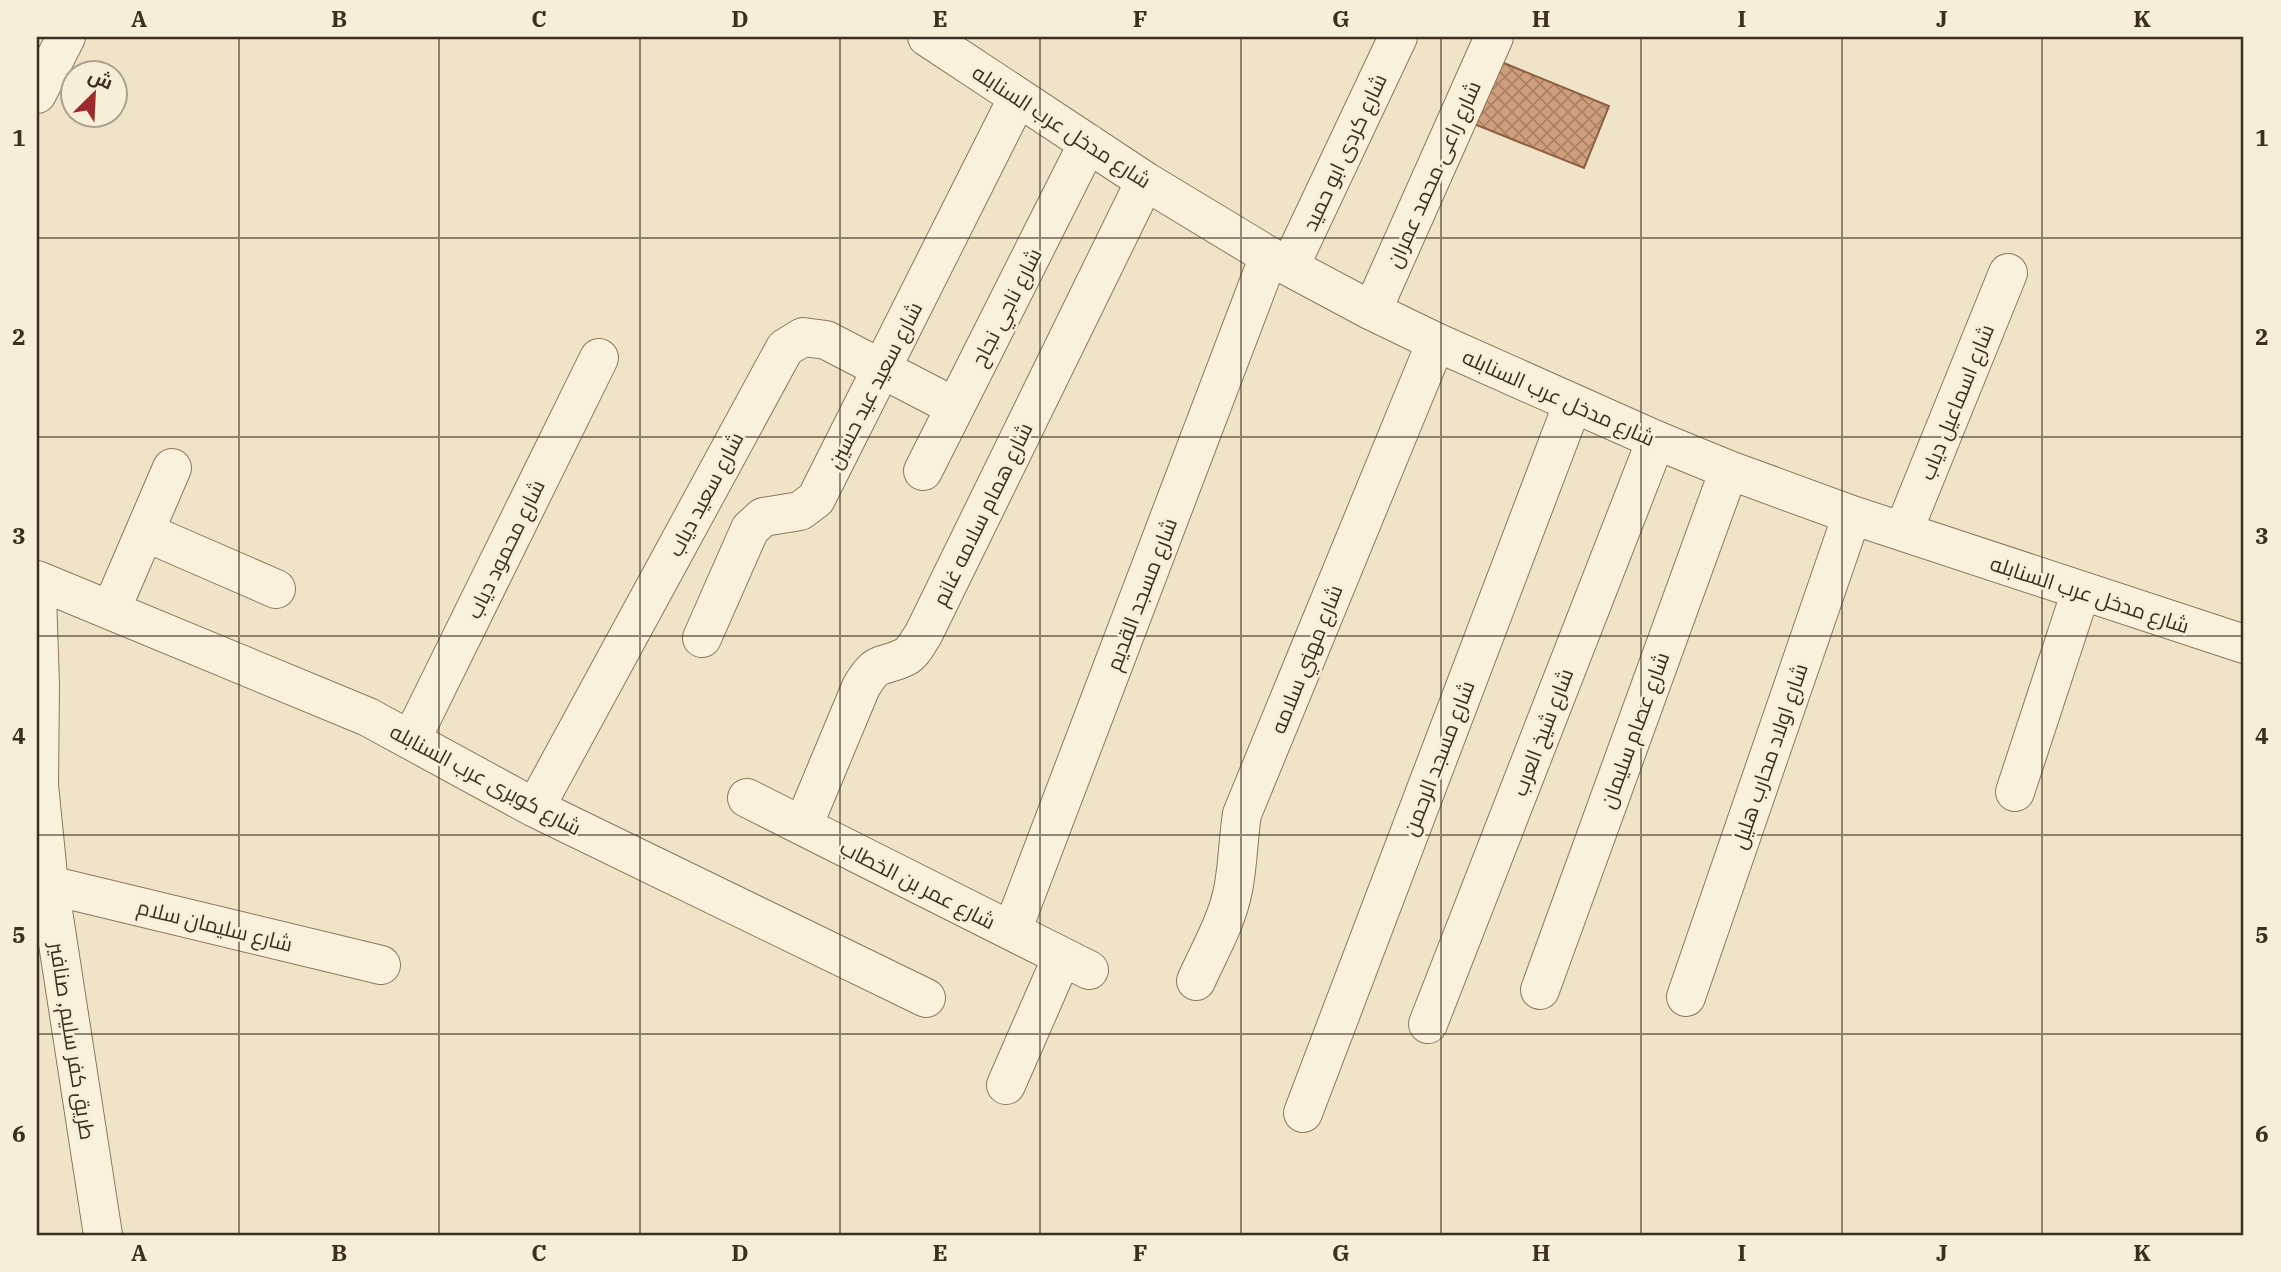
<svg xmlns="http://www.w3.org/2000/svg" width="2281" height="1272" viewBox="0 0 2281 1272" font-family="'IBM Plex Serif',Cairo,serif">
<defs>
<pattern id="building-cross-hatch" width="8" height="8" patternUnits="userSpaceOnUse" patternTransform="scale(1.75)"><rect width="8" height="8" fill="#cf9f7d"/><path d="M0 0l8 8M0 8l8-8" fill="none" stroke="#a98266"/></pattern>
</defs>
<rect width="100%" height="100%" fill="#f0e4c8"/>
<path fill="url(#building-cross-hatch)" stroke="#8d5f41" stroke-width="2" d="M 1499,61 L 1609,106 L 1584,168 L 1474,124 Z"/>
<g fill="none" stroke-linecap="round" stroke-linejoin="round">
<g stroke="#8d765c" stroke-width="40">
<path id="minor" d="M 927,37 L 1145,181 L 1269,256 L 1372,311 L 1436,342 L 1656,440 L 1729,470 L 1852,515 L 2244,644
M 37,94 L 66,37
M 1290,266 L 1398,37
M 1372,311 L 1494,37
M 923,471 L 1088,143
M 145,532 L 276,589
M 1903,532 L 2008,273
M 37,580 L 368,717 L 535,808 L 926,998
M 37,595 L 40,685 L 39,785 L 49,885 L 103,1235
M 111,610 L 172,468
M 702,638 L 750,529 L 763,517 L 800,511 L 816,499 L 1018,97
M 411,740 L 599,358
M 2015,792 L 2081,591
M 747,798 L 1089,970
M 535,808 L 785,348 L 803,337 L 826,340 L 955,407
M 803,826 L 861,687 C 878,658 881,669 905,657 C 913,653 918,642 923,635 L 1145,181
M 49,885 L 381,965
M 1012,931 L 1269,256
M 1196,981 C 1209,952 1227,921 1233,890 C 1238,865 1238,840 1242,814 L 1436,342
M 1540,990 L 1729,470
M 1686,997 L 1852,515
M 1428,1024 L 1656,440
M 1006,1085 L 1062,957
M 1303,1113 L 1573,403"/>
</g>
<use href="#minor" stroke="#faf1dc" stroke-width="38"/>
</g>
<path fill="none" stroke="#3d2e20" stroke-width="2" stroke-opacity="0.55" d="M 239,37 L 239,1235M 439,37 L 439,1235M 640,37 L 640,1235M 840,37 L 840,1235M 1040,37 L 1040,1235M 1241,37 L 1241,1235M 1441,37 L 1441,1235M 1641,37 L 1641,1235M 1842,37 L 1842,1235M 2042,37 L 2042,1235M 37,238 L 2244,238M 37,437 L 2244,437M 37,636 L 2244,636M 37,835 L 2244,835M 37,1034 L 2244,1034"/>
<g text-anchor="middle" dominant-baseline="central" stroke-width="5" stroke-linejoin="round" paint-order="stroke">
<g font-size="21" fill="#3d2e20" stroke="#f7eed8">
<text transform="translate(1062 126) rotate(33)">شارع مدخل عرب السنابله</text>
<text transform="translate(1344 152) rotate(-65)">شارع كردى ابو حميد</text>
<text transform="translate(1433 174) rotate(-66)">شارع راعى محمد عمران</text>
<text transform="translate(1006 307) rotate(-63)">شارع ناجي نجاح</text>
<text transform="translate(874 385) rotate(-63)">شارع سعيد عيد حسين</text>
<text transform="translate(1559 397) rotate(24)">شارع مدخل عرب السنابله</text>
<text transform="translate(1956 402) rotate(-68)">شارع اسماعيل دياب</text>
<text transform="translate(705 494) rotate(-62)">شارع سعيد دياب</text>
<text transform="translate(982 514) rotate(-64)">شارع همام سلامه غانم</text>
<text transform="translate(505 549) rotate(-64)">شارع محمود دياب</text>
<text transform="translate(1141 594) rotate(-69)">شارع مسجد القديم</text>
<text transform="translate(2090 594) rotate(18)">شارع مدخل عرب السنابله</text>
<text transform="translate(1306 659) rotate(-68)">شارع مهني سلامه</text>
<text transform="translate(1634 730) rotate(-70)">شارع عصام سليمان</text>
<text transform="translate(1542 732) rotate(-69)">شارع شيخ العرب</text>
<text transform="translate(1769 756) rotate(-71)">شارع اولاد محارب هليل</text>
<text transform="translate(1438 758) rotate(-69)">شارع مسجد الرحمن</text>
<text transform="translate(486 779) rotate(28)">شارع كوبرى عرب السنابله</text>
<text transform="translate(918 884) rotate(27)">شارع عمر بن الخطاب</text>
<text transform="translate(215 925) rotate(14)">شارع سليمان سلام</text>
<text transform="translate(73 1041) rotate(81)">طريق كفر سليم, صنافير</text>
</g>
</g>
<rect width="2281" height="1272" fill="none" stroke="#f7eed8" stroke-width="77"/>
<g transform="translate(94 94) rotate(24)"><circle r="33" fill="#f7eed8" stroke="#ada18e" stroke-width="2"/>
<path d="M0-5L12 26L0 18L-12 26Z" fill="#9e2a2b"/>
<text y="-10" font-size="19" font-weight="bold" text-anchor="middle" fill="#3d2e20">ش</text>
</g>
<rect x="38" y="38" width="2204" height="1196" fill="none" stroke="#3d2e20" stroke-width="2.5"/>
<g font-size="23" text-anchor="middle" font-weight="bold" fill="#3d2e20">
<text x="139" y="27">A</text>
<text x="339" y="27">B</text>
<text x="539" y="27">C</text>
<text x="740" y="27">D</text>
<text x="940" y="27">E</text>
<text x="1140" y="27">F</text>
<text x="1341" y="27">G</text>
<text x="1541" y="27">H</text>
<text x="1742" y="27">I</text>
<text x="1942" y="27">J</text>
<text x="2142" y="27">K</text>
<text x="19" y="146">1</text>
<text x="2262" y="146">1</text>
<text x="19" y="345">2</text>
<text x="2262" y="345">2</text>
<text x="19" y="544">3</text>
<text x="2262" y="544">3</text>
<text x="19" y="744">4</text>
<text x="2262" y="744">4</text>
<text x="19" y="943">5</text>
<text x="2262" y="943">5</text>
<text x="19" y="1142">6</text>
<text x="2262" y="1142">6</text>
<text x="139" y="1261">A</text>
<text x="339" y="1261">B</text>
<text x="539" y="1261">C</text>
<text x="740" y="1261">D</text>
<text x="940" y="1261">E</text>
<text x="1140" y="1261">F</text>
<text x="1341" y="1261">G</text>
<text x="1541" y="1261">H</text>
<text x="1742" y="1261">I</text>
<text x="1942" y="1261">J</text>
<text x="2142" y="1261">K</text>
</g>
</svg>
